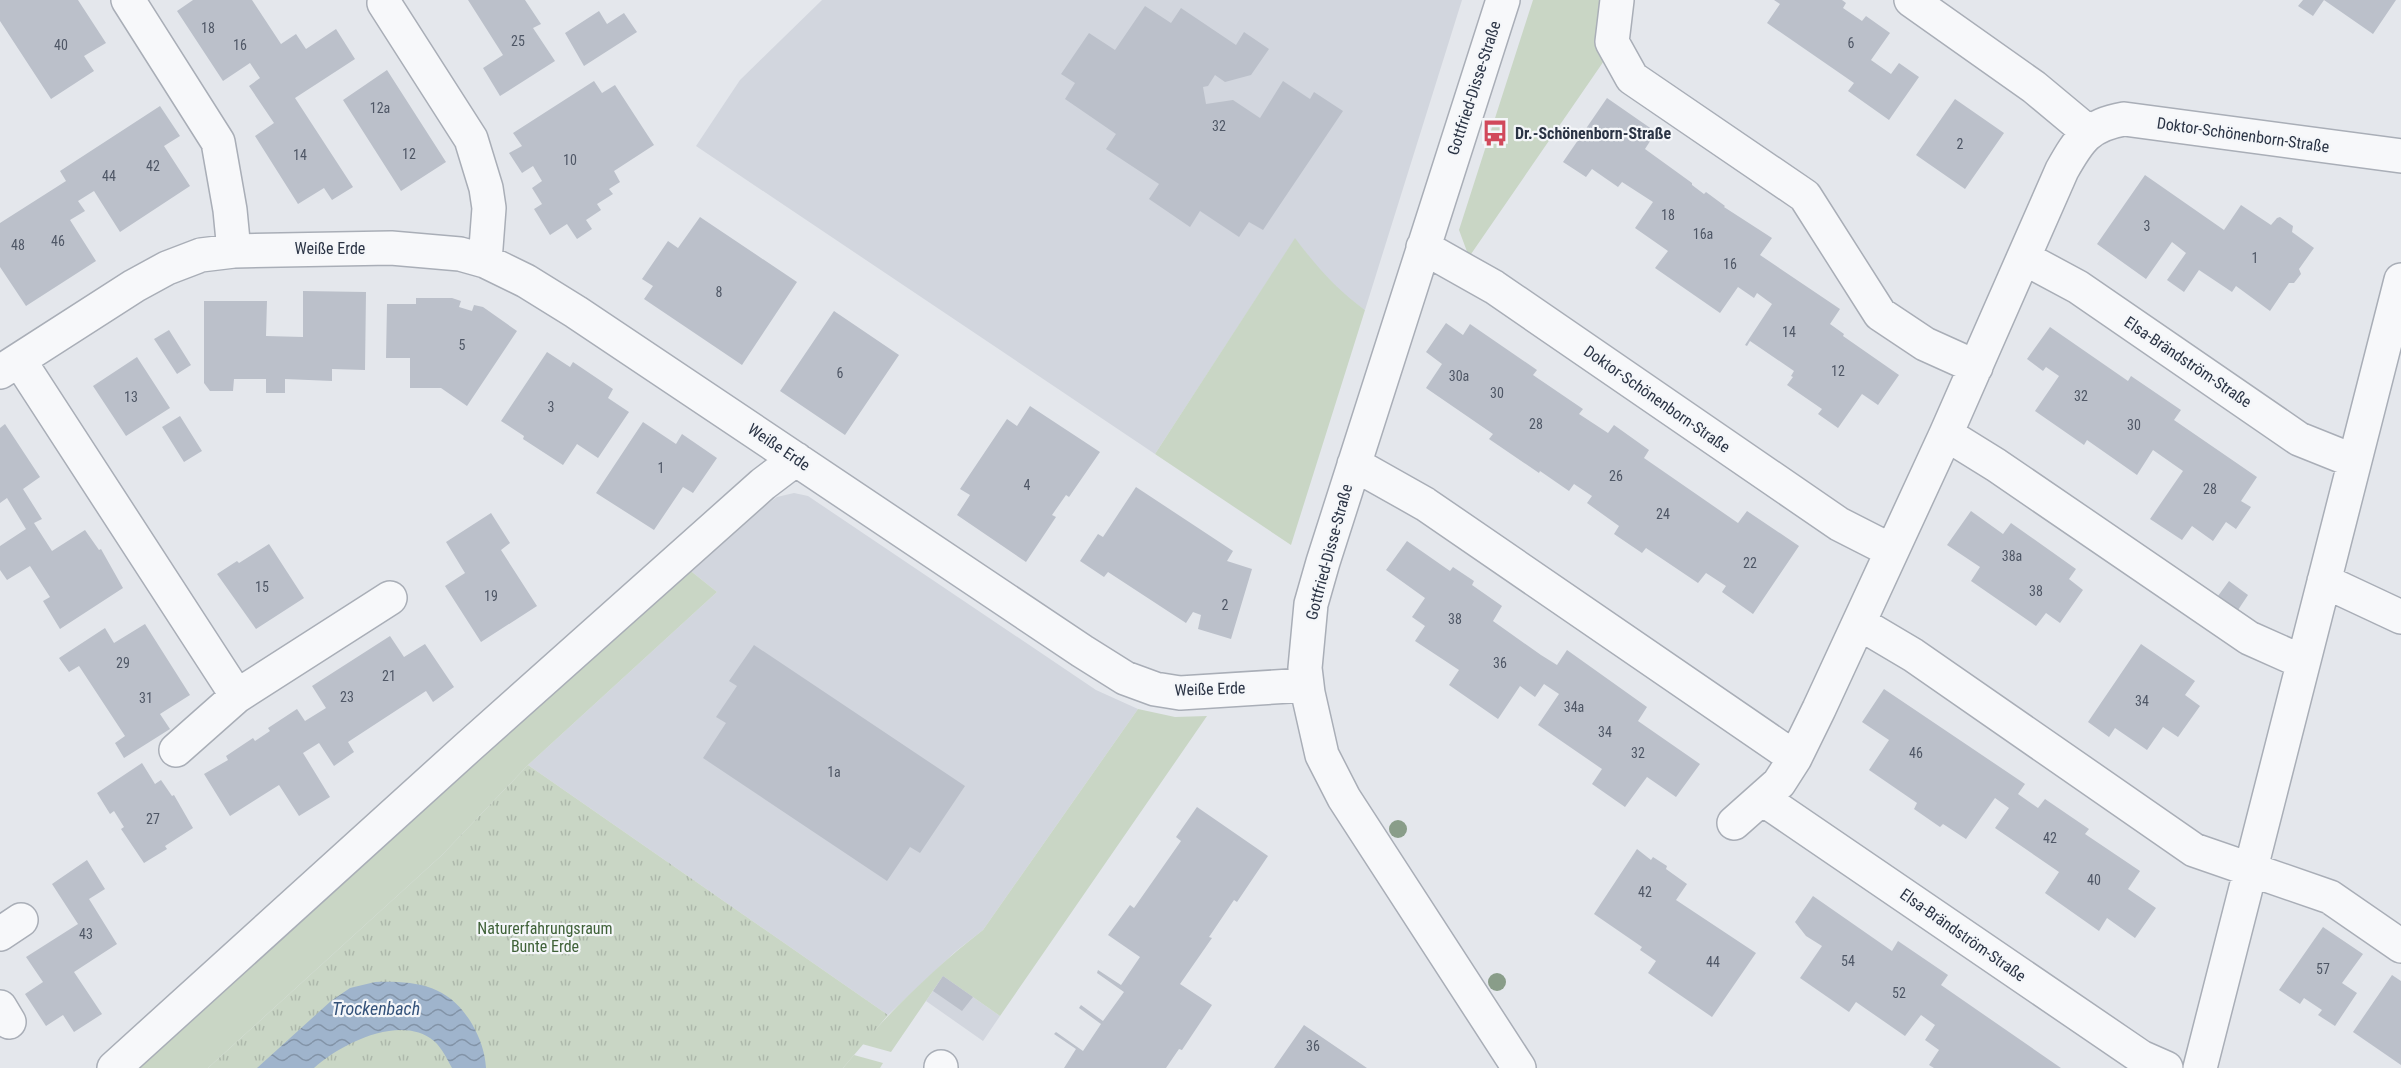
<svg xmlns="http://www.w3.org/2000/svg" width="2401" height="1068" viewBox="0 0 2401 1068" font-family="'Roboto Condensed',sans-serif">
<defs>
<pattern id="park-tufts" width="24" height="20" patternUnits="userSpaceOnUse" patternTransform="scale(1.5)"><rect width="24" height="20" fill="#c9d6c5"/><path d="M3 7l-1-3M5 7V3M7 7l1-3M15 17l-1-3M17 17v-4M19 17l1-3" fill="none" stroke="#adb8ab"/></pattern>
<pattern id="water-waves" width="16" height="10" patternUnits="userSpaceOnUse" patternTransform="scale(1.5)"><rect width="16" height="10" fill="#9fb4cc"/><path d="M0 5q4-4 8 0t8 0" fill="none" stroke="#8293a7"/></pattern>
</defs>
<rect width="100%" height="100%" fill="#e4e7ec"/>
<path fill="#d2d6de" d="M 822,0 L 1462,0 L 1365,310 L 1344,295 L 1316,266 L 1295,239 L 1155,454 L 696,146 L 740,80 Z
M 794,493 L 808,496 L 1096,690 L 1138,709 L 983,930 L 955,952 L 888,1015 L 528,765 L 717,592 L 687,568 L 728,533 L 777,497 Z
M 943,976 L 1000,1016 L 983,1041 L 926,1001 Z"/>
<path fill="#c9d6c5" d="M 1533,0 L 1607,0 L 1608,55 L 1469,257 L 1459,230 Z
M 1295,238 C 1316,266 1337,290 1365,310 L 1291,545 L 1155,454 Z
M 687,568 L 717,592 L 528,765 L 442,855 L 208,1068 L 130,1068 Z
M 1138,709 L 1175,717 L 1207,716 L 1000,1016 L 943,976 L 891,1052 L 862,1044 C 899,1003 939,964 983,930 Z
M 854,1055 L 883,1063 L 880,1068 L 843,1068 Z"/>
<path fill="url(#park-tufts)" d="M 528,765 L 888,1015 L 843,1068 L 208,1068 L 442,855 Z"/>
<path fill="url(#water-waves)" d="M 375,982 C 417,981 449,985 472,1024 C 480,1038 485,1052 486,1068 L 452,1068 C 447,1059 442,1048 434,1041 C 401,1013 340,1044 314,1068 L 257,1068 L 331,1001 L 350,988 Z"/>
<path fill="#bbc0ca" d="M 0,0 L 78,0 L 106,43 L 84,56 L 94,71 L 51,99 L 0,21 Z
M 193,0 L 252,0 L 281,44 L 296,34 L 306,49 L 336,29 L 355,59 L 295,98 L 353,187 L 332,200 L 324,188 L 298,204 L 255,136 L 274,123 L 249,86 L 260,78 L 250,63 L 223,81 L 177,11 Z
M 468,0 L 525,0 L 541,24 L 533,28 L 555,61 L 500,96 L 483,68 L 503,55 Z
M 1774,0 L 1842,0 L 1846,3 L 1843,8 L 1862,21 L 1866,16 L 1890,33 L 1871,60 L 1891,74 L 1899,63 L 1919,77 L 1889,120 L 1848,91 L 1854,83 L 1767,23 L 1780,4 Z
M 2303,0 L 2324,0 L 2313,16 L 2298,6 Z
M 2324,0 L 2396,0 L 2373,34 Z
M 1145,6 L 1171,23 L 1181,8 L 1236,45 L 1244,32 L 1269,49 L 1251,75 L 1225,82 L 1215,75 L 1208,86 L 1203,87 L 1206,104 L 1233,100 L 1260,118 L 1283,81 L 1310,99 L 1314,92 L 1343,111 L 1263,230 L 1249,222 L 1239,237 L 1200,211 L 1190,227 L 1149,199 L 1159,184 L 1106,149 L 1116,134 L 1065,99 L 1075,83 L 1061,74 L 1089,33 L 1115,50 Z
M 599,11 L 607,24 L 624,13 L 637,32 L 584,66 L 565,33 Z
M 387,70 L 446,162 L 401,191 L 343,100 Z
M 594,81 L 602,93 L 615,85 L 654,145 L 614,171 L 620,182 L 609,189 L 613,194 L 597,204 L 601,210 L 586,220 L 592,229 L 577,239 L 567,224 L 550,235 L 534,209 L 542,204 L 532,188 L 542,181 L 533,166 L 522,173 L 509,153 L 522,146 L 513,133 Z
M 1607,98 L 1656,132 L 1645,149 L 1692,183 L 1692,185 L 1704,194 L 1706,192 L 1725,206 L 1724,207 L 1772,238 L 1760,255 L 1840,309 L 1830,324 L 1844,334 L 1843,336 L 1899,375 L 1878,405 L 1862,394 L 1838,428 L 1818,414 L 1822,409 L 1787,385 L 1793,377 L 1791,376 L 1794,371 L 1750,341 L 1747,346 L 1745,345 L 1772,304 L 1757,293 L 1754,298 L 1738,287 L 1720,313 L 1655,268 L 1668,251 L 1635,228 L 1653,202 L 1622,182 L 1618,187 L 1592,169 L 1586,177 L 1563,162 Z
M 1955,99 L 2004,133 L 1965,189 L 1916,155 Z
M 160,106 L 180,136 L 164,146 L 190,186 L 120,232 L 94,191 L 78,201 L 85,211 L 70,220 L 96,261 L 26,306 L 0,267 L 0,223 L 66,181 L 60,171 Z
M 2145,175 L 2224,230 L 2241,205 L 2271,225 L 2277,218 L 2280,217 L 2293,226 L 2292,232 L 2314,248 L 2299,269 L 2301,274 L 2294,283 L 2289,283 L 2270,311 L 2236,286 L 2232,292 L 2199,270 L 2184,292 L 2167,280 L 2186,253 L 2172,242 L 2146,279 L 2097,244 Z
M 700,217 L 797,282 L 742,365 L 644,299 L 653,286 L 642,279 L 668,241 L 678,248 Z
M 303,291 L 366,292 L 365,370 L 332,369 L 332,381 L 285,379 L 285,393 L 266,393 L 266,379 L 234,379 L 233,391 L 210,391 L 204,383 L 204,301 L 267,301 L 266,336 L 303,337 Z
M 416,298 L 452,298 L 461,301 L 459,307 L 472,311 L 474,305 L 483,307 L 517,331 L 467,406 L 441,388 L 410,388 L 410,358 L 386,358 L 387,304 L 416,304 Z
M 834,311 L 899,355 L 845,435 L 780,391 Z
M 1446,323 L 1463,335 L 1470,324 L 1537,370 L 1533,375 L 1583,409 L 1579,414 L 1608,433 L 1614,425 L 1649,450 L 1644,458 L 1738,523 L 1747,511 L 1799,546 L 1753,614 L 1722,592 L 1726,586 L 1706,573 L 1698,583 L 1646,548 L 1642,553 L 1614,534 L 1619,526 L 1587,503 L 1592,496 L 1574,484 L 1569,491 L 1540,471 L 1539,473 L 1489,439 L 1493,434 L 1426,388 L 1442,364 L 1426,352 Z
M 2050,327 L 2128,381 L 2131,376 L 2181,410 L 2174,420 L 2257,477 L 2241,501 L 2251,507 L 2236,529 L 2226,522 L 2213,541 L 2192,526 L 2182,540 L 2150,519 L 2183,471 L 2153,450 L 2137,475 L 2087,440 L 2084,445 L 2035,411 L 2059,376 L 2046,367 L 2043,371 L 2027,359 Z
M 169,330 L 191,365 L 177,374 L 154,339 Z
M 547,352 L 570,367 L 573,362 L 613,389 L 608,398 L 629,412 L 598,458 L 577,444 L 563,465 L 523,439 L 524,436 L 501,421 Z
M 137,357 L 170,408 L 126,436 L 93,386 Z
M 1030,406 L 1100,452 L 1069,497 L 1066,495 L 1052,515 L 1056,517 L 1026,562 L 957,515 L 970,495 L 960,489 L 1007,419 L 1017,426 Z
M 180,416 L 202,451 L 184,462 L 162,427 Z
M 643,422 L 676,444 L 682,434 L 717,458 L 693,493 L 683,487 L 654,530 L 596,493 Z
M 5,424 L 40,477 L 23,489 L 42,519 L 34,523 L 52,551 L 85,530 L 99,550 L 101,549 L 123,588 L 60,629 L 43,601 L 50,597 L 30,566 L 7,580 L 0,570 L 0,546 L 26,529 L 7,498 L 0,503 L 0,428 Z
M 1136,487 L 1233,551 L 1227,561 L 1252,569 L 1231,639 L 1198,629 L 1201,615 L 1193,612 L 1186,623 L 1108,572 L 1104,577 L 1080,561 L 1098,534 L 1103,537 Z
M 1971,511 L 2003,534 L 2011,523 L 2076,569 L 2069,579 L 2083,590 L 2060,623 L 2046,613 L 2036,626 L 1971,581 L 1980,567 L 1947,545 Z
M 491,513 L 510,543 L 501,550 L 537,606 L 481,642 L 445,586 L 465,573 L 446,542 Z
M 1407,541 L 1450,571 L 1453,567 L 1474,581 L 1472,585 L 1502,606 L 1493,621 L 1541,655 L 1557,665 L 1567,650 L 1647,707 L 1638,721 L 1700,764 L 1676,797 L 1647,777 L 1625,807 L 1592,784 L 1602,769 L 1538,725 L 1559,694 L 1544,684 L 1535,697 L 1520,686 L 1498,719 L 1449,685 L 1459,670 L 1415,641 L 1425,626 L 1412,617 L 1425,598 L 1386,570 Z
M 269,544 L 304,598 L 256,629 L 217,574 L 237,561 L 239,563 Z
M 2229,581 L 2248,595 L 2238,610 L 2218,596 Z
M 145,624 L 190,695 L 160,714 L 170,729 L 124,758 L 115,743 L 125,736 L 79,666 L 69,672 L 59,658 L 105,628 L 114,643 Z
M 390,636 L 404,657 L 425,644 L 454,687 L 433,702 L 426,691 L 348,742 L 354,752 L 334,766 L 319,743 L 303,753 L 330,797 L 299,816 L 279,785 L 230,816 L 204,774 L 228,760 L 226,756 L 253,738 L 255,741 L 270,731 L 268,728 L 297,709 L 305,721 L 326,708 L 312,686 Z
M 2141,644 L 2195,681 L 2185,695 L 2200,706 L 2178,737 L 2163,727 L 2147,750 L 2115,728 L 2109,737 L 2088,722 Z
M 754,645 L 965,786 L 920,853 L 910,847 L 887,881 L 703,758 L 726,723 L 716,717 L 737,686 L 729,681 Z
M 1884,689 L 2025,784 L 2018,794 L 2038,808 L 2045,799 L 2089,829 L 2085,834 L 2140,871 L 2128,889 L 2156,908 L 2135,938 L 2107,918 L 2099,931 L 2045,893 L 2059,872 L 1995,828 L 2009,808 L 1995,798 L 1966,839 L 1943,824 L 1940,827 L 1914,809 L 1917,803 L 1869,770 L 1889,740 L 1862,722 Z
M 142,763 L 155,784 L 161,780 L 172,796 L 174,795 L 193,828 L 165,846 L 167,849 L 144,863 L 121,829 L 124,827 L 114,811 L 110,814 L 97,793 Z
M 1197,807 L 1268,856 L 1237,902 L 1234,900 L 1209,937 L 1212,938 L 1180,984 L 1212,1005 L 1182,1050 L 1179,1049 L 1166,1068 L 1064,1068 L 1076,1049 L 1054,1034 L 1056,1032 L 1083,1051 L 1101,1024 L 1079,1008 L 1081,1005 L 1103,1021 L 1124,992 L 1097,973 L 1098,970 L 1121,985 L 1140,957 L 1108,935 L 1130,905 L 1134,908 L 1181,841 L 1176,837 Z
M 1637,849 L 1651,860 L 1653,857 L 1667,866 L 1666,869 L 1687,884 L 1676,900 L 1756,953 L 1712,1017 L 1648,973 L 1656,961 L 1640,950 L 1642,947 L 1594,914 Z
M 87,860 L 105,889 L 89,899 L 117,944 L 74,972 L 102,1014 L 74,1032 L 63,1015 L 46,1026 L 25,994 L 43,982 L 26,957 L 78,924 L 52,884 Z
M 1813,896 L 1892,951 L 1898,941 L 1948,975 L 1941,985 L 2061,1068 L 1934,1068 L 1929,1065 L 1939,1050 L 1925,1040 L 1935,1025 L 1921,1015 L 1905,1036 L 1856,1002 L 1849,1012 L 1826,996 L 1800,978 L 1822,946 L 1806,936 L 1795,922 Z
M 2323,927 L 2363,954 L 2342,983 L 2357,993 L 2335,1026 L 2318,1015 L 2322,1010 L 2304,998 L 2300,1004 L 2279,990 Z
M 2392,975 L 2401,981 L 2401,1065 L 2353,1032 Z
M 943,976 L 973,997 L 962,1011 L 933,991 Z
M 1304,1025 L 1367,1068 L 1274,1068 Z"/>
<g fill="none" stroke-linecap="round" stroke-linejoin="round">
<g stroke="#a9aeb7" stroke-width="36">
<path id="minor" d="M 128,0 L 218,142 L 230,210 L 234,251
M 1503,0 L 1323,562 L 1311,604 L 1305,668 L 1308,693 L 1322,755 L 1344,798 L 1519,1068
M 1617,0 L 1612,42 L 1632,78 L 1805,196 L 1880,314 L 1925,344 L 1976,367
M 1911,0 L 2034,87 L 2088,132
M 384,3 L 471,139 L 486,188 L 489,208 L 485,261
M 1423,247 L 1494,287 L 1839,524 L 1892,551
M 2024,258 L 2078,287 L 2299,439 L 2354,461
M 19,360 L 237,696
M 0,372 L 134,286 L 167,268 L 201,255 L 234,251 L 391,248 L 460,254 L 485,261 L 526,281 L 576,312 L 1082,651 L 1125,678 L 1155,689 L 1180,693 L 1306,685
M 1946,434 L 1996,465 L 2249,638 L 2303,662
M 1354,464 L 1425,504 L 1795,758
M 2324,581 L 2401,617
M 1859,623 L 1913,655 L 2194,850 L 2330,897 L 2401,946
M 176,750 L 237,696 L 390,598
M 1763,799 L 2141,1057 L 2166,1068
M 1734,823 L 1779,783 L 1795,758 L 1819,709 L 1946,434 L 2062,170 C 2079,140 2088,125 2124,119 L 2401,156
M 0,934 L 21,920
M 0,1007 L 9,1022
M 941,1067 L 941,1068
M 114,1068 L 467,748 L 763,484 L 796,459
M 2200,1068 L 2401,280"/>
</g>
<use href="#minor" stroke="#f7f8fa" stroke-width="33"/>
</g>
<g fill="#899d89">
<circle cx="1398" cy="829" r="9"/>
<circle cx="1497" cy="982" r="9"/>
</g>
<defs>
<g id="bus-bare" transform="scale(2.07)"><path d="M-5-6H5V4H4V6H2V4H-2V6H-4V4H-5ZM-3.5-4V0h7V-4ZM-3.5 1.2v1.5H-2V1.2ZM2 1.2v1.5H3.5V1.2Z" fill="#d1495b" stroke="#f4f6f9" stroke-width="2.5" paint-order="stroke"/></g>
</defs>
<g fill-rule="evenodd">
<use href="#bus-bare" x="1495" y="133"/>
</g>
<g text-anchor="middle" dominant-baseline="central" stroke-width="4.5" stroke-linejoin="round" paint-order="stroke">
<g font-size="14" fill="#4f5766">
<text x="208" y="28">18</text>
<text x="518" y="41">25</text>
<text x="1851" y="43">6</text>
<text x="61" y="45">40</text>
<text x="240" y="45">16</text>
<text x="380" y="108">12a</text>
<text x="1219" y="126">32</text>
<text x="1960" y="144">2</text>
<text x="409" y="154">12</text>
<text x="300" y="155">14</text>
<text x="570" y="160">10</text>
<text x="153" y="166">42</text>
<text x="109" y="176">44</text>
<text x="1668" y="215">18</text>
<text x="2147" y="226">3</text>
<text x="1703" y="234">16a</text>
<text x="58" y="241">46</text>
<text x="18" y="245">48</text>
<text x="2255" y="258">1</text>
<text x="1730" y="264">16</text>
<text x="719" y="292">8</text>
<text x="1789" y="332">14</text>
<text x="462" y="345">5</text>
<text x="1838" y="371">12</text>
<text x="840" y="373">6</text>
<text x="1459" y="376">30a</text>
<text x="1497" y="393">30</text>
<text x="2081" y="396">32</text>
<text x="131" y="397">13</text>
<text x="551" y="407">3</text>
<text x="1536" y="424">28</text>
<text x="2134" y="425">30</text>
<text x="661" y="468">1</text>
<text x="1616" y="476">26</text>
<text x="1027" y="485">4</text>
<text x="2210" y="489">28</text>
<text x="1663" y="514">24</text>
<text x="2012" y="556">38a</text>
<text x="1750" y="563">22</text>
<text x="262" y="587">15</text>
<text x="2036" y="591">38</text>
<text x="491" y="596">19</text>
<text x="1225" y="605">2</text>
<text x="1455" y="619">38</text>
<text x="123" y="663">29</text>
<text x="1500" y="663">36</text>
<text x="389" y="676">21</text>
<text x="347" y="697">23</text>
<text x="146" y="698">31</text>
<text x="2142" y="701">34</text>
<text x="1574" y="707">34a</text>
<text x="1605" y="732">34</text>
<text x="1638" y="753">32</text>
<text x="1916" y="753">46</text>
<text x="834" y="772">1a</text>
<text x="153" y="819">27</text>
<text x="2050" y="838">42</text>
<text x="2094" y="880">40</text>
<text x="1645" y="892">42</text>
<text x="86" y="934">43</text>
<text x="1848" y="961">54</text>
<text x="1713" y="962">44</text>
<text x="2323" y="969">57</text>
<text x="1899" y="993">52</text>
<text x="1313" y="1046">36</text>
</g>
<g font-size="16" fill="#2b3445" stroke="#f4f6f9">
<text transform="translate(1474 88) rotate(-72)">Gottfried-Disse-Straße</text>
<text transform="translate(2243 135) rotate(8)">Doktor-Schönenborn-Straße</text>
<text x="330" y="248">Weiße Erde</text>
<text transform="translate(2188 362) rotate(34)">Elsa-Brändström-Straße</text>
<text transform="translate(1657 399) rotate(35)">Doktor-Schönenborn-Straße</text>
<text transform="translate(779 447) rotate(34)">Weiße Erde</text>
<text transform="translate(1329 552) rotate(-75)">Gottfried-Disse-Straße</text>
<text transform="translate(1210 689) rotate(-2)">Weiße Erde</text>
<text transform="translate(1963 935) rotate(35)">Elsa-Brändström-Straße</text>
</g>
<g font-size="16" font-weight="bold" fill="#2b3445" stroke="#f4f6f9" text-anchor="start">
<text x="1515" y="133">Dr.-Schönenborn-Straße</text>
</g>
<g font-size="16" fill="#3f6138" stroke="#f4f6f9">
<text x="545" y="928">Naturerfahrungsraum<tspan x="545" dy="18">Bunte Erde</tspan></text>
</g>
<g font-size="18" font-style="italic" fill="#34527a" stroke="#f4f6f9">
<text x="376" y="1008">Trockenbach</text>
</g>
</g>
</svg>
